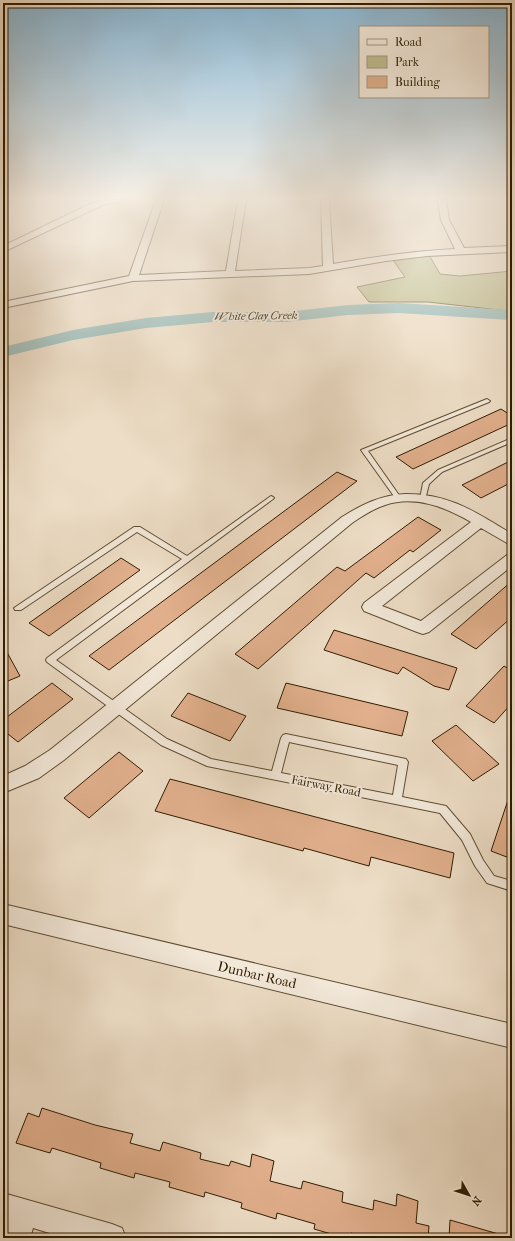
<svg xmlns="http://www.w3.org/2000/svg" width="515" height="1241" viewBox="0 0 515 1241" font-family="'IM FELL French Canon',serif">
<rect width="100%" height="100%" fill="#edddc6"/>
<filter id="stains"><feTurbulence type="fractalNoise" baseFrequency=".005" numOctaves="4"/><feColorMatrix values="0 0 0 0 .2 0 0 0 0 .09 0 0 0 0 .02 0 0 0 .5 -.17"/></filter>
<radialGradient id="worn" r=".72"><stop offset=".6" stop-color="#630" stop-opacity="0"/><stop offset="1" stop-color="#630" stop-opacity=".3"/></radialGradient>
<path fill="#c0bf90" stroke="#786e48" d="M 429,255 L 440,274 L 460,276 L 512,271 L 512,309 L 508,311 L 428,302 L 369,302 L 357,287 L 405,277 L 393,260 Z"/>
<g fill="none" stroke-linecap="round" stroke-linejoin="round">
<path fill="#9abbb9" fill-rule="evenodd" d="M 399,303 L 512,310 L 512,320 L 399,313 L 348,315 L 286,322 L 213,322 L 146,328 L 73,340 L 3,357 L 3,347 L 73,330 L 146,318 L 213,312 L 286,312 L 348,305 Z"/>
</g>
<path fill="#e1af8c" stroke="#301d01" d="M 501,409 L 512,416 L 512,423 L 413,469 L 396,457 Z
M 512,460 L 512,482 L 481,498 L 462,485 Z
M 337,472 L 357,481 L 109,670 L 89,656 Z
M 418,517 L 441,530 L 413,552 L 410,550 L 374,578 L 366,573 L 258,669 L 235,654 L 337,567 L 345,571 Z
M 121,558 L 140,570 L 49,636 L 29,623 Z
M 512,581 L 512,617 L 476,649 L 451,634 Z
M 334,630 L 457,668 L 449,690 L 434,686 L 403,667 L 398,674 L 324,650 Z
M 3,645 L 20,676 L 3,683 Z
M 504,666 L 512,671 L 512,703 L 494,723 L 466,706 Z
M 52,683 L 73,699 L 18,742 L 3,730 L 3,720 Z
M 286,683 L 408,712 L 402,736 L 277,708 Z
M 188,693 L 246,716 L 230,741 L 171,716 Z
M 456,725 L 499,764 L 473,781 L 432,741 Z
M 119,752 L 143,771 L 89,818 L 64,798 Z
M 170,779 L 454,853 L 450,878 L 371,857 L 369,866 L 304,848 L 303,851 L 155,811 Z
M 510,794 L 512,794 L 512,859 L 491,851 Z
M 42,1108 L 95,1125 L 133,1134 L 130,1143 L 160,1151 L 163,1142 L 201,1153 L 200,1159 L 229,1166 L 231,1161 L 250,1167 L 252,1154 L 274,1161 L 270,1181 L 301,1189 L 303,1181 L 343,1192 L 342,1202 L 373,1210 L 374,1200 L 396,1206 L 397,1194 L 418,1201 L 416,1223 L 429,1226 L 428,1238 L 370,1238 L 351,1233 L 351,1238 L 345,1238 L 314,1229 L 315,1224 L 277,1213 L 276,1219 L 241,1208 L 242,1203 L 205,1192 L 204,1197 L 169,1187 L 170,1182 L 135,1173 L 134,1178 L 100,1168 L 101,1163 L 52,1148 L 50,1153 L 16,1143 L 28,1113 L 39,1117 Z
M 450,1220 L 502,1235 L 501,1238 L 449,1238 Z"/>
<g fill="none" stroke-linecap="round" stroke-linejoin="round">
<g stroke="#5f4d32" stroke-width="2">
<path id="lane" d="M 487,399 L 490,401 L 489,402 L 368,451 L 401,498 L 400,499 L 396,499 L 361,450 Z
M 512,438 L 512,442 L 442,472 L 429,484 L 425,500 L 423,501 L 420,499 L 423,483 L 438,470 Z
M 271,496 L 273,497 L 274,498 L 273,499 L 56,660 L 167,739 L 211,759 L 272,771 L 281,738 L 283,735 L 286,734 L 406,759 L 408,762 L 402,797 L 446,806 L 470,834 L 483,860 L 494,876 L 512,881 L 512,891 L 487,883 L 475,866 L 462,840 L 440,813 L 207,766 L 161,745 L 47,662 L 46,660 L 47,658 L 182,559 L 137,532 L 21,610 L 15,610 L 14,608 L 134,527 L 140,527 L 187,556 ZM 289,742 L 398,765 L 393,795 L 281,773 Z"/>
</g>
<g stroke="#5f4d32" stroke-width="2">
<path id="street" d="M 3,200 L 12,200 L 3,204 Z
M 103,200 L 123,200 L 122,202 L 106,204 L 94,209 L 3,252 L 3,246 L 88,205 Z
M 156,200 L 164,200 L 139,275 L 226,271 L 238,200 L 246,200 L 235,271 L 309,268 L 323,266 L 321,200 L 329,200 L 333,264 C 373,257 414,251 455,249 L 441,220 L 438,200 L 446,200 L 449,220 L 464,248 L 512,246 L 512,252 L 427,256 L 386,261 L 309,274 L 133,281 L 3,308 L 3,302 L 129,276 Z
M 406,494 C 451,494 475,512 512,534 L 512,545 L 507,543 L 481,528 L 382,606 L 421,621 L 507,555 L 512,553 L 512,566 L 429,632 L 423,634 L 417,632 L 364,611 L 362,607 L 364,603 L 471,522 C 445,507 415,495 385,505 C 373,509 362,516 352,523 L 64,760 L 39,778 L 3,793 L 3,776 L 25,766 L 50,750 L 342,517 C 363,504 381,495 406,494 Z
M 3,904 L 512,1024 L 512,1048 L 3,924 Z
M 3,1193 L 112,1224 L 122,1228 L 126,1238 L 66,1238 L 33,1228 L 30,1238 L 3,1238 L 8,1221 L 3,1219 Z"/>
</g>
<use href="#lane" fill="#f3e9da" fill-rule="evenodd"/>
<use href="#street" fill="#f3e9da" fill-rule="evenodd"/>
</g>
<linearGradient id="sky" x2="0" y2="1"><stop stop-color="#89b7d5"/><stop offset="0.53" stop-color="#f7f0e5"/><stop offset="1" stop-color="#f7f0e5" stop-opacity="0"/></linearGradient>
<rect width="515" height="374" fill="url(#sky)"/>
<g text-anchor="middle" dominant-baseline="central" stroke-width="4" stroke-linejoin="round" paint-order="stroke">
<g font-size="11" font-style="italic" fill="#504c38" stroke="#f3e9da">
<text transform="translate(256 316) rotate(-1)">White Clay Creek</text>
</g>
<g font-size="12" fill="#301d01" stroke="#f3e9da">
<text transform="translate(326 786) rotate(11)">Fairway Road</text>
</g>
<g font-size="14" fill="#301d01" stroke="#f3e9da">
<text transform="translate(257 975) rotate(13)">Dunbar Road</text>
</g>
</g>
<rect width="515" height="1241" fill="none" stroke="#edddc6" stroke-width="16"/>
<rect x="4" y="4" width="507" height="1233" fill="none" stroke="#301d01" stroke-width="2"/>
<rect x="8" y="8" width="499" height="1225" fill="none" stroke="#301d01"/>
<rect x="359" y="26" width="130" height="72" fill="#f3e9da" stroke="#a59783"/>
<rect x="367" y="39" width="20" height="6" fill="#f3e9da" stroke="#a59783"/>
<text x="395" y="46" font-size="12" fill="#301d01">Road</text>
<rect x="367" y="56" width="20" height="12" fill="#c0bf90" stroke="#a59783"/>
<text x="395" y="66" font-size="12" fill="#301d01">Park</text>
<rect x="367" y="76" width="20" height="12" fill="#e1af8c" stroke="#a59783"/>
<text x="395" y="86" font-size="12" fill="#301d01">Building</text>
<g transform="translate(469 1195) rotate(129)" stroke="#f3e9da" stroke-width="3" paint-order="stroke">
<path d="M0-3L7 15L0 10L-7 15Z" fill="#301d01"/>
<text y="-6" font-size="11" font-weight="bold" text-anchor="middle" fill="#301d01">N</text>
</g>
<rect width="100%" height="100%" filter="url(#stains)"/>
<rect width="100%" height="100%" fill="url(#worn)"/>
</svg>
